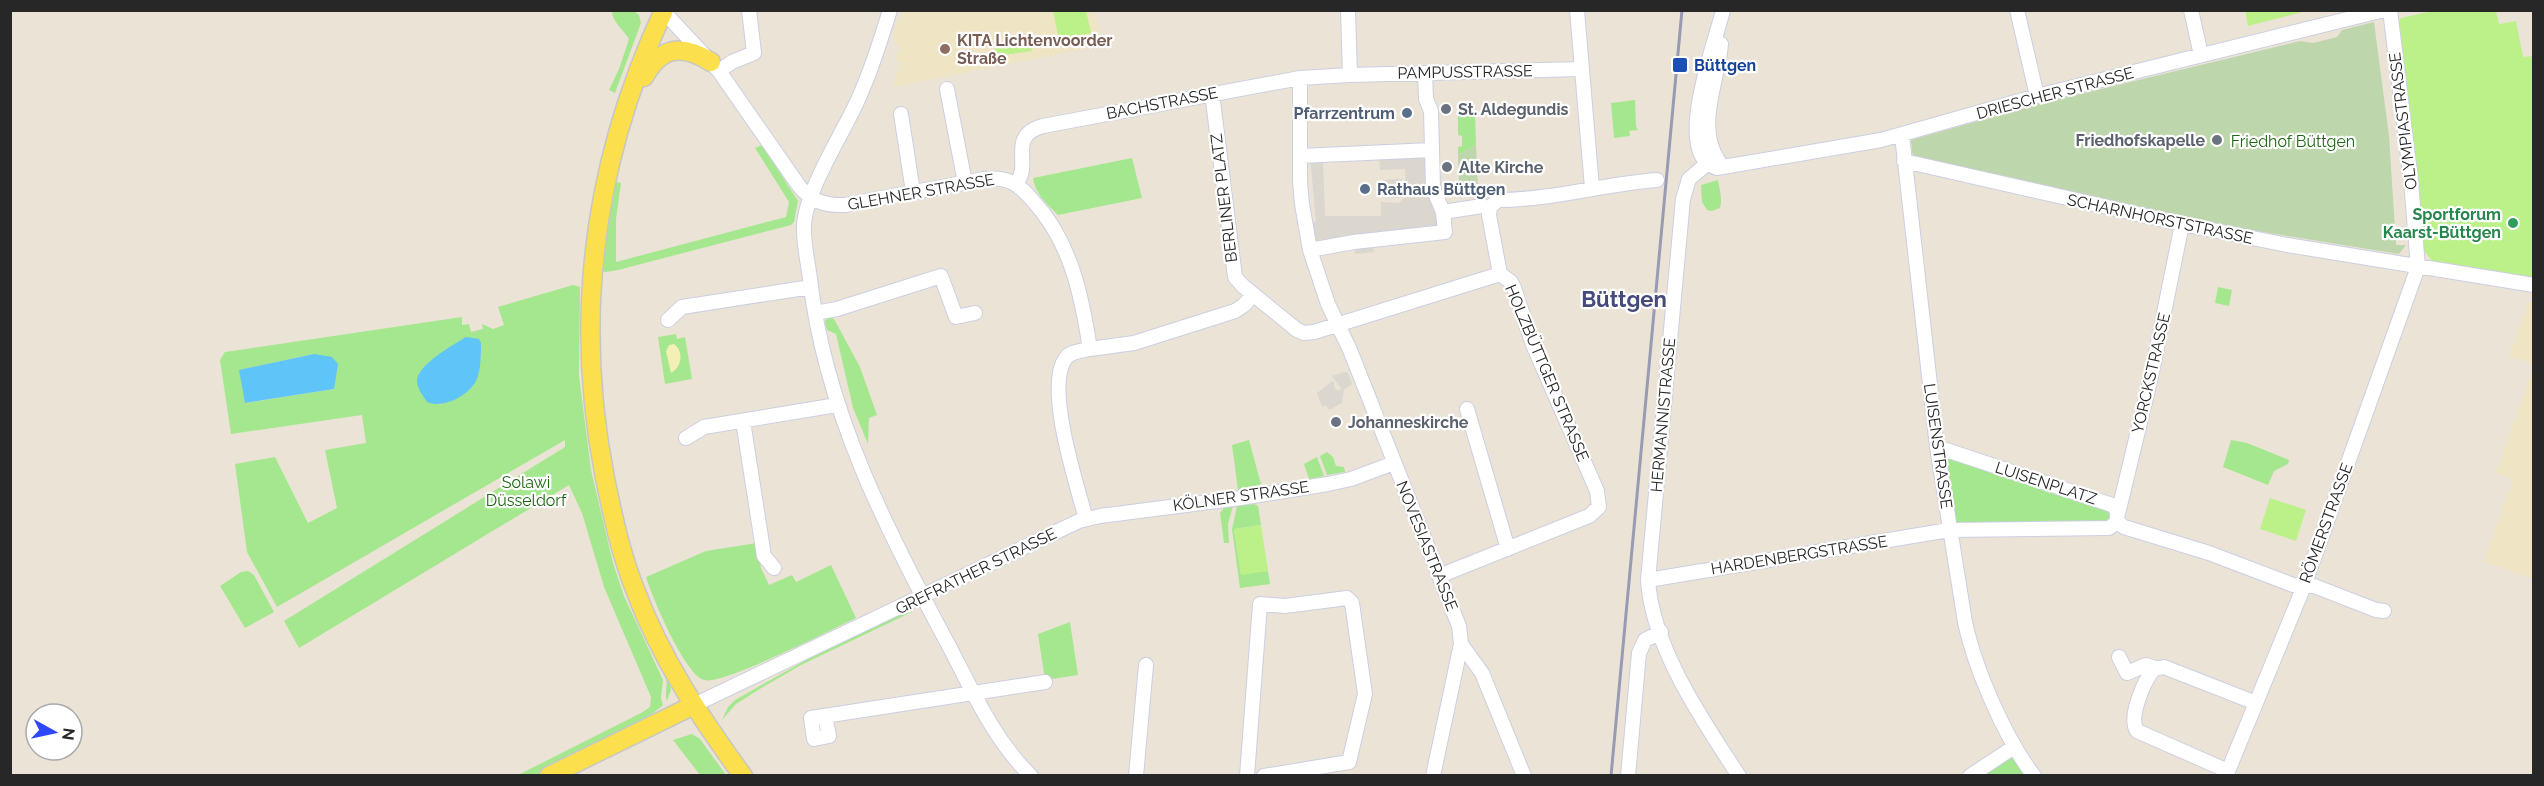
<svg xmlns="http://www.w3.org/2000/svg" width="2544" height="786" viewBox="0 0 2544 786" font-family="Raleway,sans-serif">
<rect width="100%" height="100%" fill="#ebe4d6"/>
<path fill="#efe4c4" d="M 1094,10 L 1103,45 L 892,87 L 901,62 L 896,60 L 899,47 L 892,37 L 902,11 Z
M 2529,302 L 2533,303 L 2533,364 L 2509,356 Z
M 2533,368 L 2534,579 L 2533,579 L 2484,562 L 2513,479 L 2496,473 Z"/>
<path fill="#a5e78e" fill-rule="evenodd" d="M 612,11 L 634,11 L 639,15 L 641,23 L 615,93 L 609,90 L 619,69 L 629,39 C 623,29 612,22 612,11 Z
M 643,33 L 610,127 L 598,180 L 585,272 C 584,254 588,232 591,213 C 601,145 617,96 643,33 Z
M 1635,100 L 1636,126 L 1638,130 L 1629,131 L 1630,136 L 1614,138 L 1611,103 Z
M 1458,112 L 1475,112 L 1476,145 L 1458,155 L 1458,147 L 1462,146 L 1462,136 L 1458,135 Z
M 625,139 L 616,182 L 621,183 L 616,219 L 616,262 L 786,217 L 789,202 L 755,148 L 762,145 L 798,201 L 794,222 L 791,225 L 618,270 L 606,272 L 598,270 L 604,218 Z
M 1132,158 L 1142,198 L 1058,215 C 1047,204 1035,194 1033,178 Z
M 1718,180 C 1719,188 1723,199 1720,208 L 1712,211 L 1707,210 L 1702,202 L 1701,185 Z
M 573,285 L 580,287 L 579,376 L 591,470 L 613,563 L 624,596 L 663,680 L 661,698 L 663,705 C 648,720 558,771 537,775 C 531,777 524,775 518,775 L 641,713 L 650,707 L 651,697 L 604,587 L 582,513 L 569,485 L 299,648 L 284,621 L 565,447 L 565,440 L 277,607 L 247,552 L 235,464 L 275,457 L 308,523 L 337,508 L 325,450 L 366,443 L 362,415 L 231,434 L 220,360 L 225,352 L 462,317 L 462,325 L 469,324 L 471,332 L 483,329 L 482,324 L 493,329 L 504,325 L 498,307 ZM 481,343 C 481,380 474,392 439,405 ZM 314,354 L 334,389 L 246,403 L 240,370 Z
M 583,286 L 585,288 L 589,412 L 669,680 L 671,690 L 667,701 C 664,693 668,686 666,679 C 662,669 656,659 651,650 C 641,630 631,609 624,587 C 591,491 579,388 583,286 Z
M 2218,287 L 2232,290 L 2229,306 L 2215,303 Z
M 829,317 L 834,319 L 860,367 L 877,415 L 869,418 L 868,444 L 853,408 L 836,334 L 827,330 L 825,321 Z
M 676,334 L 677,339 L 685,337 L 692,379 L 665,384 L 658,337 Z
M 1249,440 L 1261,484 L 1252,488 L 1238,490 L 1232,445 Z
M 2231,440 L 2247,443 L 2289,460 L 2288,464 L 2274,471 L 2268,485 L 2223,467 Z
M 1327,452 L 1333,457 L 1336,466 L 1344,467 L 1345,472 L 1327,475 L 1320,456 Z
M 1947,455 L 2109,511 L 2110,519 L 2106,522 L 1957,523 L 1952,519 L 1944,458 Z
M 1317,457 L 1324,476 L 1309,479 L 1304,464 Z
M 1254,504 L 1258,506 L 1261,525 L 1234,529 L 1241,574 L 1268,571 L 1270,584 L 1240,588 L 1232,529 L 1237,506 Z
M 1233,506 L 1228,524 L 1229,543 L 1224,543 L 1220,513 L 1224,508 Z
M 757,543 L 761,568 L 769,585 L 792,575 L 796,582 L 831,565 L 856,618 C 833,629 721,686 704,680 C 685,675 652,597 646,577 L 706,551 Z
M 248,571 L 254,575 L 274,612 L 245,628 L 220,586 L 241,572 Z
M 911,609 L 912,612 L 801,665 L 763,687 L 736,704 L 722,720 L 728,707 L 735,700 L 815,655 Z
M 1070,622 L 1078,675 L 1045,680 L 1038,634 Z
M 692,734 L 700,739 L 726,775 L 700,775 L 673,740 Z
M 2010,755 L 2026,775 L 1978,776 Z"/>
<path fill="#f4efb5" d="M 674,344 C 684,351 682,367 671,373 L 666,351 L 669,345 Z"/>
<path fill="#bed6ac" d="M 2374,22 L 2389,136 L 2396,245 L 2406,245 L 2399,254 L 2183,219 L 1913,158 L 1911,140 L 2039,104 L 2300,41 L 2313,43 L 2337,37 L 2342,30 Z
M 1476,145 L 1478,189 L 1475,194 L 1468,194 L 1468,185 L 1459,185 L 1458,155 Z"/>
<path fill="#bcf088" d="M 2245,10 L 2306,10 L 2306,11 L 2248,26 Z
M 2437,10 L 2496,11 L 2499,24 L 2516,21 L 2523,57 L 2533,56 L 2533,278 L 2432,261 L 2423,249 L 2397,25 L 2401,18 Z
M 1053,11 L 1086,11 L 1091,33 L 1059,40 Z
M 1031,42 L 1032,51 L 997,56 L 995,48 Z
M 2270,498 L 2306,510 L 2296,541 L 2260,529 Z
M 1261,525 L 1268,571 L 1241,575 L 1234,529 Z"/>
<path fill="#dbd7ce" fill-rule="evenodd" d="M 1432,150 L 1445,232 L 1372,241 L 1374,252 L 1355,254 L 1354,243 L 1315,249 L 1309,223 L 1316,222 L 1310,156 ZM 1379,157 L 1380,170 L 1405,169 L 1406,196 L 1399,203 L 1381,202 L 1381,216 L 1325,216 L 1323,161 Z
M 1402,179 L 1402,194 L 1398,198 L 1384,198 L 1383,180 Z
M 1344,372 L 1348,373 L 1352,384 L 1344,390 L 1342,403 L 1329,410 L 1326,405 L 1322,407 L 1317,393 L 1332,381 L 1334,382 L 1334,388 L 1340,391 L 1341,388 L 1332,376 Z"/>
<path fill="#5fc4f7" d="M 466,337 L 479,339 L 481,343 C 481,354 481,371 476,381 C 468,396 443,409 427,402 C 423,396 417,388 417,381 C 417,365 453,345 466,337 Z
M 314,354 L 332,357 L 338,364 L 334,389 L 245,403 L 239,370 Z"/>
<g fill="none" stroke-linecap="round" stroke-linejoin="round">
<g stroke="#cccee2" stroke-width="16">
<path id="minor" d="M 890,10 C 880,42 870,74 856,104 C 841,136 806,191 804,225 C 803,242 808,262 810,279 C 825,410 887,531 949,646 C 972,690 994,740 1031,776
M 1348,10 L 1350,75
M 1577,10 L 1592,188
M 1723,10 C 1716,41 1671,156 1717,168 L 1881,140 L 2037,96 L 2384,10
M 2017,10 L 2037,96
M 2191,10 L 2201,55
M 663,11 L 719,71 L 799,186 C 811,201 825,206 845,205 L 984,179 C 1008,176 1019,184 1034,202 C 1071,242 1082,297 1090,349 L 1134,343 L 1235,311 L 1244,305 L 1253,295
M 719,71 L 732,62 L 754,53 L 749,10
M 1300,78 L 1300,181 L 1302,204 L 1310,250 L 1328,304 L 1350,350 L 1459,626 L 1461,644 L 1433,776
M 947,89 L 965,183
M 1212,93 L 1235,277 L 1243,286 L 1297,330 L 1304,333 L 1314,332 L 1500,274
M 901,114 L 913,192
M 1902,135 L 1937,447 L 1965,622 C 1975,669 2005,738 2034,776
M 1300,156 L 1432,150
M 1716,156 L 1689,179 L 1683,199 L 1648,580 C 1652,647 1703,721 1739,776
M 1904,161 L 2182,224 L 2287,245 L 2534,285
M 1719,162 C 1695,127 1718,81 1721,44
M 1016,183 C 1033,165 1006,136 1043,126 L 1300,78 L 1350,75 L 1581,69
M 1443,212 L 1482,206
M 1310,250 L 1354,242 L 1445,232 L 1443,212 L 1433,188 L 1431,111 L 1426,99 L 1425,73
M 815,313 L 837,309 L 941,276 L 956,317 L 975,313
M 668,320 L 682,307 L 811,287
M 1467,409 L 1508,549
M 743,421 L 764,556 L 774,568
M 686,438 L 704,427 L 837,405
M 2117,518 L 2151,377 L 2182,224
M 1086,519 C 1077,485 1045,389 1065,359 C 1070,351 1081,351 1090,349
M 2117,522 L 2124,527 L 2209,553 L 2293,585 L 2314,586 L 2376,610 L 2384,611
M 1439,576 L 1589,516 L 1599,507 L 1597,491 L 1533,345 L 1514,288 L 1511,282 L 1500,274 L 1489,215 L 1490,207 L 1498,200 C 1551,200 1604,184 1657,180
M 1648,580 L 1949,530 L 2109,528 L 2117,522 L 2117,510 L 2112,505 L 1937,447
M 1461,644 L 1482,673 L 1524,776
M 2119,657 L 2127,673 L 2146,665 L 2155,668
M 694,705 L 1079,521 L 1100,516 L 1241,498 L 1328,484 L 1351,479 L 1394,463
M 825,716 L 829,736 L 814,739 L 811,718 L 1045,682
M 2228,771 L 2137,731 C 2128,717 2144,681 2154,669 L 2164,667 L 2256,703
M 1136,776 L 1146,665
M 1247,776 L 1260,604 L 1285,606 L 1347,598 L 1352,603 L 1365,694 L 1349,762 L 1264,776
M 1628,776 L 1639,653 L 1645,640 L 1661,632
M 1970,776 L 2014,747
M 2226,776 L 2304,586 L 2418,267 L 2411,181 L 2390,10"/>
</g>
<g stroke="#c7c7c7" stroke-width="21">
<path id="major" d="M 664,10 C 594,160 573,316 605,478 C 613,517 621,555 636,592 C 661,659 701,718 743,776
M 644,77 C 661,46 682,44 711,62
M 549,776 L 694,705"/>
</g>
<use href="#minor" stroke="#fff" stroke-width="14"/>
<use href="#major" stroke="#fbdf4c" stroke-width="18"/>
<path stroke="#999bb3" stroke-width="3" d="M 1611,776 L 1682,10"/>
</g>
<circle fill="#8d6e63" stroke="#fff" stroke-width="2" cx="945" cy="49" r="6"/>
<rect fill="#1a4fb4" stroke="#fff" stroke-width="2" x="1672" y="57" width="16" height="16" rx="3"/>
<g fill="#6b7280" stroke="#fff" stroke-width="2">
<circle cx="1446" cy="109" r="6"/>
<circle cx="2217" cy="140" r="6"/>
<circle cx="1447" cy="167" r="6"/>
<circle cx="1336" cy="422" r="6"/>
</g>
<g fill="#5c6f8a" stroke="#fff" stroke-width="2">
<circle cx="1407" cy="113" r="6"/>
<circle cx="1365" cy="189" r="6"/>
</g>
<circle fill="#2e9e5b" stroke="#fff" stroke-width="2" cx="2513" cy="223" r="6"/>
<g text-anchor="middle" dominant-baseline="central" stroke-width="4.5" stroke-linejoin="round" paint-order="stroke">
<g font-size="16" font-weight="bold" fill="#785e54" stroke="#fff" text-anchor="start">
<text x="957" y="40">KITA Lichtenvoorder<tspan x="957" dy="18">Straße</tspan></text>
</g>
<g font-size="16" font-weight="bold" fill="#164399" stroke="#fff" text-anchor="start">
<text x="1694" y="65">Büttgen</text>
</g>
<g font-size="16" fill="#272727" stroke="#fff">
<text transform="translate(1465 72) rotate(-1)">PAMPUSSTRASSE</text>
<text transform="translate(2055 93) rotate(-15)">DRIESCHER STRASSE</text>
<text transform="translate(1162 103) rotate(-11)">BACHSTRASSE</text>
<text transform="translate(2403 121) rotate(-97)">OLYMPIASTRASSE</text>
<text transform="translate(921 192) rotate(-10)">GLEHNER STRASSE</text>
<text transform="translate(1224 198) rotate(-97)">BERLINER PLATZ</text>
<text transform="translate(2160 219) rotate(12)">SCHARNHORSTSTRASSE</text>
<text transform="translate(1547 373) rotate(67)">HOLZBÜTTGER STRASSE</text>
<text transform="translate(2151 373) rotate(-77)">YORCKSTRASSE</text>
<text transform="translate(1663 415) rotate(-85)">HERMANNISTRASSE</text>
<text transform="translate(1938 446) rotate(82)">LUISENSTRASSE</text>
<text transform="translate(2046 483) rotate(18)">LUISENPLATZ</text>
<text transform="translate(1241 496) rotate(-8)">KÖLNER STRASSE</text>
<text transform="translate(2326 523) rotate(-70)">RÖMERSTRASSE</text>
<text transform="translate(1427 546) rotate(68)">NOVESIASTRASSE</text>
<text transform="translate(1799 555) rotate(-9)">HARDENBERGSTRASSE</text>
<text transform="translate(976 571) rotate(-26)">GREFRATHER STRASSE</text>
</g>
<g font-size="16" font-weight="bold" fill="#5b616d" stroke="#fff" text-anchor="start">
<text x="1458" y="109">St. Aldegundis</text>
<text x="2205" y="140" text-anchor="end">Friedhofskapelle</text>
<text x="1459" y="167">Alte Kirche</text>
<text x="1348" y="422">Johanneskirche</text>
</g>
<g font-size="16" font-weight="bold" fill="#4e5e75" stroke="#fff" text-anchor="end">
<text x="1395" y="113">Pfarrzentrum</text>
<text x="1377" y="189" text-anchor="start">Rathaus Büttgen</text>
</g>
<g font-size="16" fill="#1f6713" stroke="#fff">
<text x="2293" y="141">Friedhof Büttgen</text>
<text x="526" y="482">Solawi<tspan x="526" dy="18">Düsseldorf</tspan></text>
</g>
<g font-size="16" font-weight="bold" fill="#27864d" stroke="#fff" text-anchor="end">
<text x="2501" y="214">Sportforum<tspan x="2501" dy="18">Kaarst-Büttgen</tspan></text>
</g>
<g font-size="22" font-weight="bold" fill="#454a7a" stroke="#fff">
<text x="1624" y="299">Büttgen</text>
</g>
</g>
<rect width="2544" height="786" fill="none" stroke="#272727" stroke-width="24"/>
<g transform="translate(54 732) rotate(98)"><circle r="28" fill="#ffffff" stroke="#a9a9a9" stroke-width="1.5"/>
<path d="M0-4.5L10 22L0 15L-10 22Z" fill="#2f47ff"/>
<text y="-9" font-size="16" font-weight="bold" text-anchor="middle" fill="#272727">N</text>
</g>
</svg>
